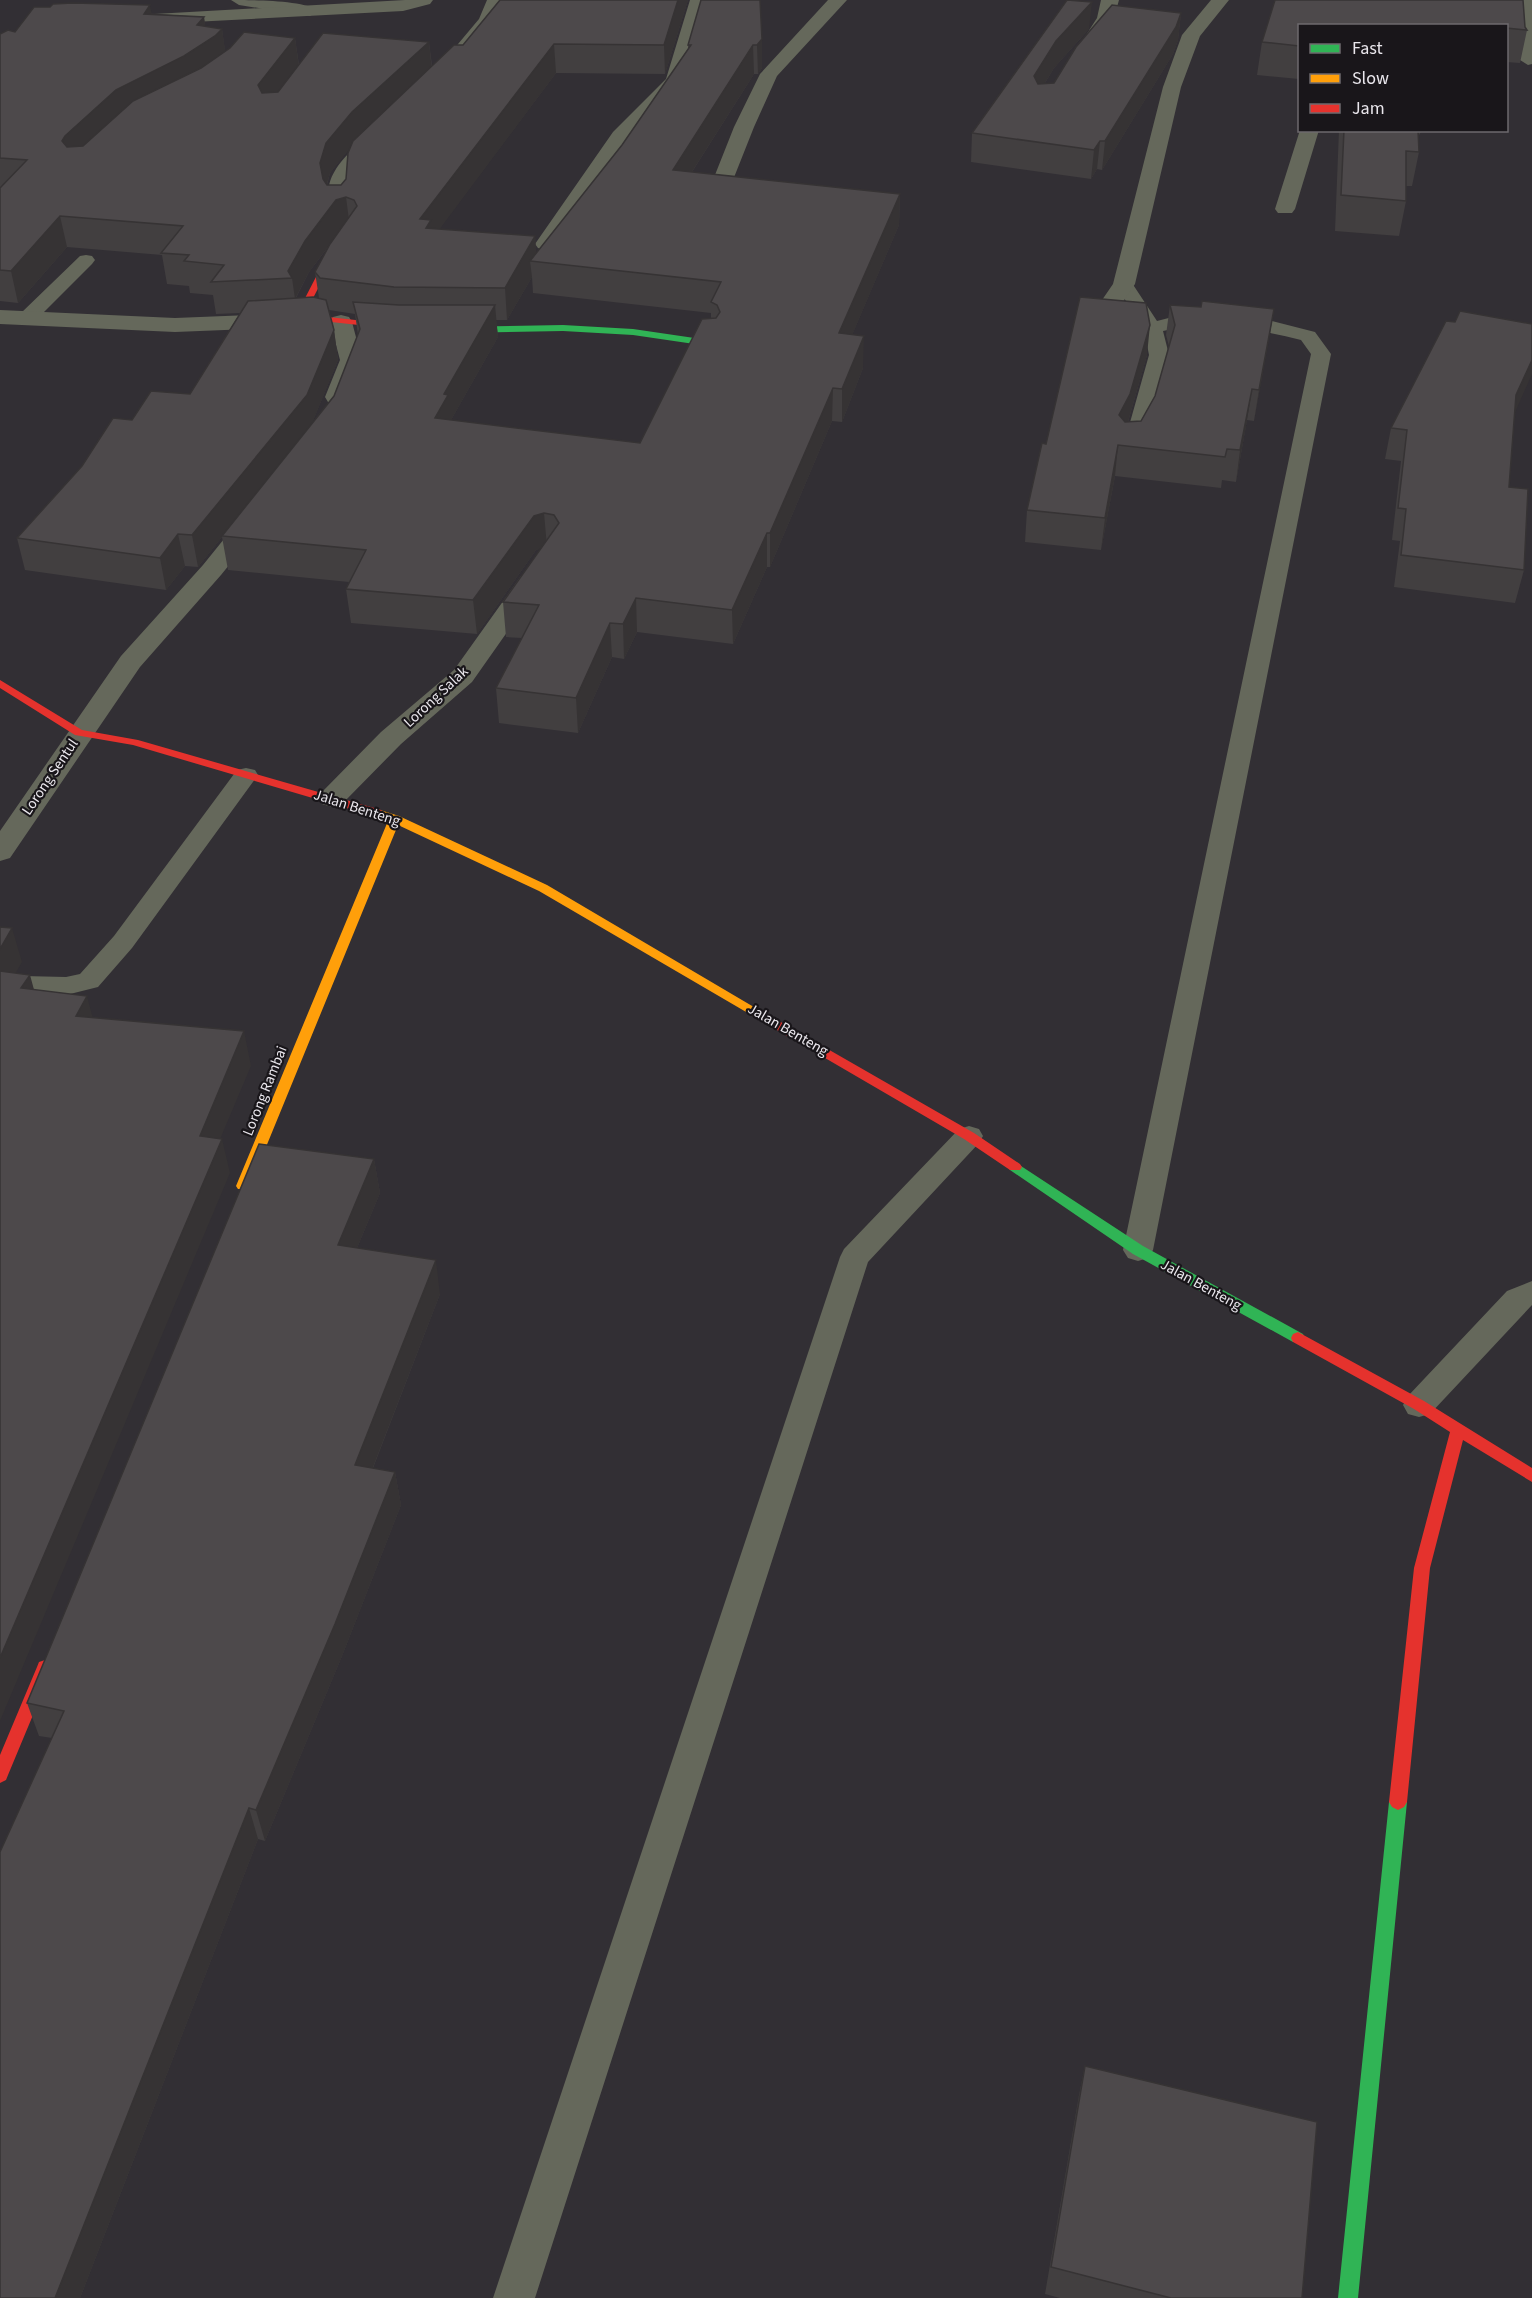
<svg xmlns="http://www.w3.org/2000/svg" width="1532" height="2298" viewBox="0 0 1532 2298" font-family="'Source Sans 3',sans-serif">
<rect width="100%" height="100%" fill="#322f34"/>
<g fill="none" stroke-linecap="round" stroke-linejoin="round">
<path fill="#65685b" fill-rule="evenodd" d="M 231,0 C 249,0 307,0 318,11 L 310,16 L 239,5 Z
M 1516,0 L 1532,0 L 1532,64 L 1528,65 L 1520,60 Z
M 86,255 L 92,256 L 95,260 L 92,264 L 35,321 L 21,321 L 19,317 L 21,313 L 80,256 Z
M 1124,278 L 1130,280 L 1157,321 L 1188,313 L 1264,319 L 1315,332 L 1331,354 L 1153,1250 L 1148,1258 L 1138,1261 L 1128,1258 L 1123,1250 L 1311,354 L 1301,340 C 1257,329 1208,320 1163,331 L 1169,355 L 1149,426 L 1135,451 L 1121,451 L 1118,447 L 1129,426 L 1149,355 L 1144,329 L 1115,284 L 1118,280 Z
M 246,768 L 255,770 L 258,775 L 132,948 L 98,987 L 66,995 L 23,994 L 14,991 L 10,985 L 14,979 L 23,976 L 66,977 L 80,974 L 114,936 L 237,770 Z
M 969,1126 L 979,1129 L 983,1136 L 979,1143 L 868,1262 L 535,2298 L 493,2298 L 840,1257 L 844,1249 L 959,1129 Z
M 1532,1281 L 1532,1305 L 1430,1414 L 1419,1417 L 1408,1414 L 1403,1405 L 1408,1396 L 1507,1291 Z"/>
<path fill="#65685b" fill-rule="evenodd" d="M 405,0 L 433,0 L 430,4 L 403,11 L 154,24 L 148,23 L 145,19 L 148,15 L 154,14 Z
M 487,0 L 505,0 L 496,20 L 468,54 L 456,54 L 453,50 L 479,19 Z
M 690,0 L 708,0 L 684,81 L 627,140 L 552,248 L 545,250 L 538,248 L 535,244 L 613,132 L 666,79 Z
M 828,0 L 847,0 L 777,76 L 754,127 L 731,185 L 728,189 L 714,189 L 711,185 L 734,127 L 760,74 Z
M 1101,0 L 1119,0 L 1112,25 L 1094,50 L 1082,50 L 1079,46 L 1097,18 Z
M 1211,0 L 1229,0 L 1200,36 L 1181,87 L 1135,284 L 1108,324 L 1100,326 L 1092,324 L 1089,319 L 1113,284 L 1163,87 L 1182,35 Z
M 378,130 L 385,132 L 388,136 C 376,153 352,164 347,185 C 345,195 351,204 345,213 L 331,213 C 327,208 328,205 328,199 C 326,169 351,152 371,132 Z
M 1300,130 L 1319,130 L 1295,209 L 1292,213 L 1278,213 L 1275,209 Z
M 0,310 L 175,318 L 278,314 L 286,316 L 289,321 L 286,326 L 278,328 L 175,332 L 0,324 Z
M 341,315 L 349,317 L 352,322 L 362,360 L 347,397 L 344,402 L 336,404 L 328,402 L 325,397 L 340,360 L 330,322 L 333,317 Z
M 254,511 L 263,513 L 266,518 L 263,523 L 221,575 L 140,667 L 10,858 L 0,861 L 0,831 L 121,656 L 203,565 L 245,513 Z
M 530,573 L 539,576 L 543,581 L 472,682 L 401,744 L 342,804 L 332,807 L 322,804 L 318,798 L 322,792 L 381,732 L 454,670 L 521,576 Z"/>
<path fill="#30b455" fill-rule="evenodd" d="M 563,325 L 633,329 L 708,340 L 713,343 L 708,346 L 633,335 L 563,331 L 453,333 L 449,330 L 453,327 Z
M 1015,1162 L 1143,1246 L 1303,1334 L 1305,1338 L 1303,1342 L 1293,1342 L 1133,1254 L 1010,1170 L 1008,1167 L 1010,1164 Z
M 1398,1794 L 1404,1797 L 1407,1802 L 1358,2298 L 1338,2298 L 1389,1802 L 1392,1797 Z"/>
<path fill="#ff9f0a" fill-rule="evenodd" d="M 377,809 L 399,816 L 547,885 L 764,1013 L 763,1016 L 753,1016 L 539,891 L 398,825 L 250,1186 L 248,1189 L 238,1189 L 236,1186 L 388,821 L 371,813 L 373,810 Z"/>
<path fill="#e5322d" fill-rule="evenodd" d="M 341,244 L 345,247 L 326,273 L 310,304 L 319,316 L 401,325 L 405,328 L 404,330 L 313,320 L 302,304 L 318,273 L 338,245 Z
M 0,680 L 82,730 L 138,740 L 381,810 L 383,813 L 377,817 L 133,745 L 75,735 L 0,688 Z
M 758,1009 L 974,1133 L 1020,1164 L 1022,1167 L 1020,1170 L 1010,1170 L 964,1139 L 753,1016 L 752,1013 Z
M 1298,1332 L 1424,1401 L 1532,1468 L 1532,1482 L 1463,1440 L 1430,1568 L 1407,1802 L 1404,1807 L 1398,1810 L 1392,1807 L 1389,1802 L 1414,1568 L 1450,1432 L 1414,1409 L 1293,1342 L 1291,1338 L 1293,1334 Z
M 45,1660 L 51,1662 L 53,1667 L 8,1775 L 6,1780 L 0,1783 L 0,1755 L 37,1667 L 39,1662 Z"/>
</g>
<path fill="#423f40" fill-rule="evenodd" d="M 500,0 L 688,0 L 665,74 L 556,73 L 439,229 L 535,236 L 536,254 L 622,145 L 688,49 L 688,45 L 762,39 L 762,68 L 758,74 L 754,74 L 692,172 L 900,194 L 899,225 L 852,335 L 863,368 L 842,422 L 832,421 L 770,567 L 767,567 L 733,644 L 637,632 L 624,659 L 612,657 L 578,733 L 499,723 L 496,688 L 522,638 L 506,637 L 503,602 L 541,548 L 536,550 L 477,634 L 351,623 L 346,589 L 349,582 L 228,570 L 222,537 L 198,567 L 185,566 L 166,590 L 25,570 L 17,538 L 132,420 L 190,394 L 240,313 L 216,314 L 213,295 L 190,293 L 189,286 L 167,284 L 162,255 L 67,247 L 18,303 L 0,301 L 0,34 L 15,32 L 50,7 L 204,17 L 205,26 L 222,29 L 225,51 L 295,38 L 299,65 L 429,42 L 432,66 L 463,45 ZM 349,149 L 346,179 L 341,185 L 327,185 L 330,173 ZM 329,246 L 315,272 L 319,298 L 296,298 L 309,272 ZM 532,277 L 533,293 L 711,313 L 711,319 L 640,443 L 451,420 L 498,337 L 496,320 L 507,320 ZM 329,310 L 355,314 L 358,335 L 334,396 L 312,423 L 338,360 L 334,330 Z
M 1275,0 L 1525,27 L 1527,30 L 1520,63 L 1506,62 L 1506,26 L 1299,26 L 1299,79 L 1257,75 L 1262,42 Z
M 1181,13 L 1178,40 L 1173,54 L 1102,170 L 1097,169 L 1091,179 L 971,162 L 972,133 L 1089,29 L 1054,68 L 1045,83 L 1054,83 Z
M 1339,130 L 1422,130 L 1418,137 L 1419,152 L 1412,186 L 1406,186 L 1406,201 L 1399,236 L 1335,231 Z
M 1170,305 L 1201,307 L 1274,309 L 1254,421 L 1247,420 L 1236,482 L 1222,480 L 1221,488 L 1115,476 L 1101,550 L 1025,542 L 1027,510 L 1046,444 L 1147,355 L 1128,422 L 1141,421 L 1155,396 L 1169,346 L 1166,335 Z
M 1514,413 L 1509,487 L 1524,570 L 1515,603 L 1394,587 L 1400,541 L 1392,540 L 1401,461 L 1385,459 L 1391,428 Z
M 374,1159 L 380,1193 L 357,1248 L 440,1294 L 373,1468 L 395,1472 L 401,1505 L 342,1656 L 265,1841 L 258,1839 L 80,2298 L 0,2298 L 52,1738 L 39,1736 L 27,1703 Z
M 1085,2066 L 1302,2298 L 1060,2298 L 1045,2294 L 1079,2095 Z"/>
<path fill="#363334" d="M 678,0 L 688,0 L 665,74 L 664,45 Z
M 1092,2 L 1089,29 L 1054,68 L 1032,104 L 1034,76 L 1056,41 Z
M 150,5 L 155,33 L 144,14 Z
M 1181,13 L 1178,40 L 1173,54 L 1102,170 L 1105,141 Z
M 204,17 L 207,41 L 222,29 L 226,57 L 71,166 L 62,141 L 65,136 L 116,90 L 197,25 Z
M 295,38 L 299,67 L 262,115 L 258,85 Z
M 762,39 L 762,68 L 758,74 L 757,45 Z
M 429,42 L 432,71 L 355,142 L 330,173 L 324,194 L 320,163 L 326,143 L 352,112 Z
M 554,44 L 556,73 L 433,238 L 420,219 Z
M 753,45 L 754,74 L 674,200 L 673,170 Z
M 1100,141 L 1097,169 L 1091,179 L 1094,150 Z
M 900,194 L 899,225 L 839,366 L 839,333 Z
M 346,197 L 350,228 L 340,231 L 309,272 L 295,299 L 292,278 L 288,271 L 305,241 L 336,200 Z
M 60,216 L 67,247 L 18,303 L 11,271 Z
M 535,236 L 537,262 L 530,261 L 532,277 L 507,320 L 505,288 Z
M 495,305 L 498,337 L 451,420 L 435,418 L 444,394 Z
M 1274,309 L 1269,339 L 1254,421 L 1259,390 Z
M 1150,325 L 1147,355 L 1127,425 L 1119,415 Z
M 334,330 L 338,360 L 311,426 L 222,536 L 222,537 L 198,567 L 192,535 Z
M 864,336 L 863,368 L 842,422 L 842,389 Z
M 1532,360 L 1532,374 L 1509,426 L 1516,395 Z
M 833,388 L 832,421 L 770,567 L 770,533 Z
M 1252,389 L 1247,420 L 1236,482 L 1240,450 Z
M 1118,445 L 1115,476 L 1101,550 L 1105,518 Z
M 544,513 L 547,547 L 536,550 L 477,634 L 473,600 L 534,516 Z
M 767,533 L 767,567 L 733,644 L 732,610 Z
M 178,534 L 185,566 L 166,590 L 160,558 Z
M 636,598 L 637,632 L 624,659 L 623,624 Z
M 610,623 L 612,657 L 578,733 L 576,698 Z
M 12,928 L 22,962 L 0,1000 L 0,949 Z
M 30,975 L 39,1008 L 21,988 Z
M 87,996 L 96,1030 L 76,1016 Z
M 244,1031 L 251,1066 L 207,1170 L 200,1136 Z
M 222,1139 L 230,1173 L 0,1721 L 0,1658 Z
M 374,1159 L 380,1193 L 344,1279 L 338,1245 Z
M 436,1260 L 440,1294 L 361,1498 L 355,1465 Z
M 395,1472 L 401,1505 L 342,1656 L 265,1841 L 256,1810 Z
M 249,1808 L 258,1839 L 80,2298 L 55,2298 Z"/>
<path fill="#4d494b" stroke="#363334" stroke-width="1.5" d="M 500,0 L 678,0 L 664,45 L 554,44 L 420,219 L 431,220 L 426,228 L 535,236 L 505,288 L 394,287 L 320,278 L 315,272 L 330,244 L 357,206 L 354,200 L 346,197 L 336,200 L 305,241 L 288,271 L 292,278 L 211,282 L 224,265 L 184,261 L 189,255 L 161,253 L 183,226 L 60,216 L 11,271 L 0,270 L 0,188 L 27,160 L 0,158 L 0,34 L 8,30 L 15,32 L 34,7 L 50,7 L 53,4 L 73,3 L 150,5 L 144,14 L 204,17 L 197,25 L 222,29 L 215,36 L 184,56 L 116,90 L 65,136 L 62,141 L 67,147 L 83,146 L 133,101 L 201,68 L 230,48 L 244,32 L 295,38 L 258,85 L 262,93 L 278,92 L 323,33 L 429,42 L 352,112 L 326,143 L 320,163 L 323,179 L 327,185 L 341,185 L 346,179 L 348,153 L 353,141 L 454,45 L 463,45 Z
M 701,0 L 760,0 L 762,39 L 757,45 L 753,45 L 673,170 L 900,194 L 839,333 L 864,336 L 842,389 L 833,388 L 770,533 L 767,533 L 732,610 L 636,598 L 623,624 L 610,623 L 576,698 L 496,688 L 539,605 L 503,602 L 559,523 L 554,515 L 544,513 L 534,516 L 473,600 L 346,589 L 366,550 L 222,536 L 334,396 L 360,329 L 353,302 L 399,305 L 495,305 L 444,394 L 448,395 L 435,418 L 640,443 L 702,319 L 716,318 L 720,312 L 717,305 L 711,302 L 721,282 L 530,261 L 622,145 L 691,45 L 688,45 Z
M 1067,0 L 1092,2 L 1056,41 L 1034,76 L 1038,84 L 1054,83 L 1076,47 L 1112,5 L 1181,13 L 1176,27 L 1105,141 L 1100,141 L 1094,150 L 972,133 Z
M 1275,0 L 1523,0 L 1525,27 L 1527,30 L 1506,28 L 1506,26 L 1299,26 L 1299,46 L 1262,42 Z
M 1344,130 L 1418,130 L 1419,152 L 1406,151 L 1406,201 L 1341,195 Z
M 313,297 L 326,300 L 334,330 L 307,395 L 192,535 L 178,534 L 160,558 L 17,538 L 82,466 L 113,418 L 132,420 L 151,391 L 190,394 L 248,301 Z
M 1080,297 L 1146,303 L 1150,325 L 1130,394 L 1119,415 L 1125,422 L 1141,421 L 1155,396 L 1175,325 L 1170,305 L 1201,307 L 1202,301 L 1274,309 L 1259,390 L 1252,389 L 1240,450 L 1227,449 L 1225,457 L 1118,445 L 1105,518 L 1027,510 L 1042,443 L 1046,444 Z
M 1460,311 L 1532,324 L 1532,360 L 1516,395 L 1509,487 L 1528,489 L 1524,570 L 1401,555 L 1406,509 L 1398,508 L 1407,430 L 1391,428 L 1446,321 L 1455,322 Z
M 0,927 L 12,928 L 0,949 Z
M 0,971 L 30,975 L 21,988 L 87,996 L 76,1016 L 244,1031 L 200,1136 L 222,1139 L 0,1658 Z
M 259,1144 L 374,1159 L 338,1245 L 436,1260 L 355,1465 L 395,1472 L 335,1624 L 256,1810 L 249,1808 L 55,2298 L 0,2298 L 0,1852 L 64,1711 L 27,1703 Z
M 1085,2066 L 1317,2122 L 1302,2298 L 1171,2298 L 1051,2267 Z"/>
<g text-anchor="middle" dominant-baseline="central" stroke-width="4.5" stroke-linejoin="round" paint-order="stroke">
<g font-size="15" fill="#eae7ed" stroke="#19161a">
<text transform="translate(436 697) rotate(-43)">Lorong Salak</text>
<text transform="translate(50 777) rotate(-56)">Lorong Sentul</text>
<text transform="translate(357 808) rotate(18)">Jalan Benteng</text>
<text transform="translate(788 1030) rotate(30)">Jalan Benteng</text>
<text transform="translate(265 1091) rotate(-68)">Lorong Rambai</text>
<text transform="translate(1201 1285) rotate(29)">Jalan Benteng</text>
</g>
</g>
<rect x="1298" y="24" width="210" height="108" fill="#19161a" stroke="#6d6a6e" stroke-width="1.5"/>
<rect x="1310" y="44" width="30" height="9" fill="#30b455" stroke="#6d6a6e" stroke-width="1.5"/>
<text x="1352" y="54" font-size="18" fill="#eae7ed">Fast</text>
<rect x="1310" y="74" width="30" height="9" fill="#ff9f0a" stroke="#6d6a6e" stroke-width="1.5"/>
<text x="1352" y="84" font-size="18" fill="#eae7ed">Slow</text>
<rect x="1310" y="104" width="30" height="9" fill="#e5322d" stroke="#6d6a6e" stroke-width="1.5"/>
<text x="1352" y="114" font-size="18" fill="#eae7ed">Jam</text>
</svg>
